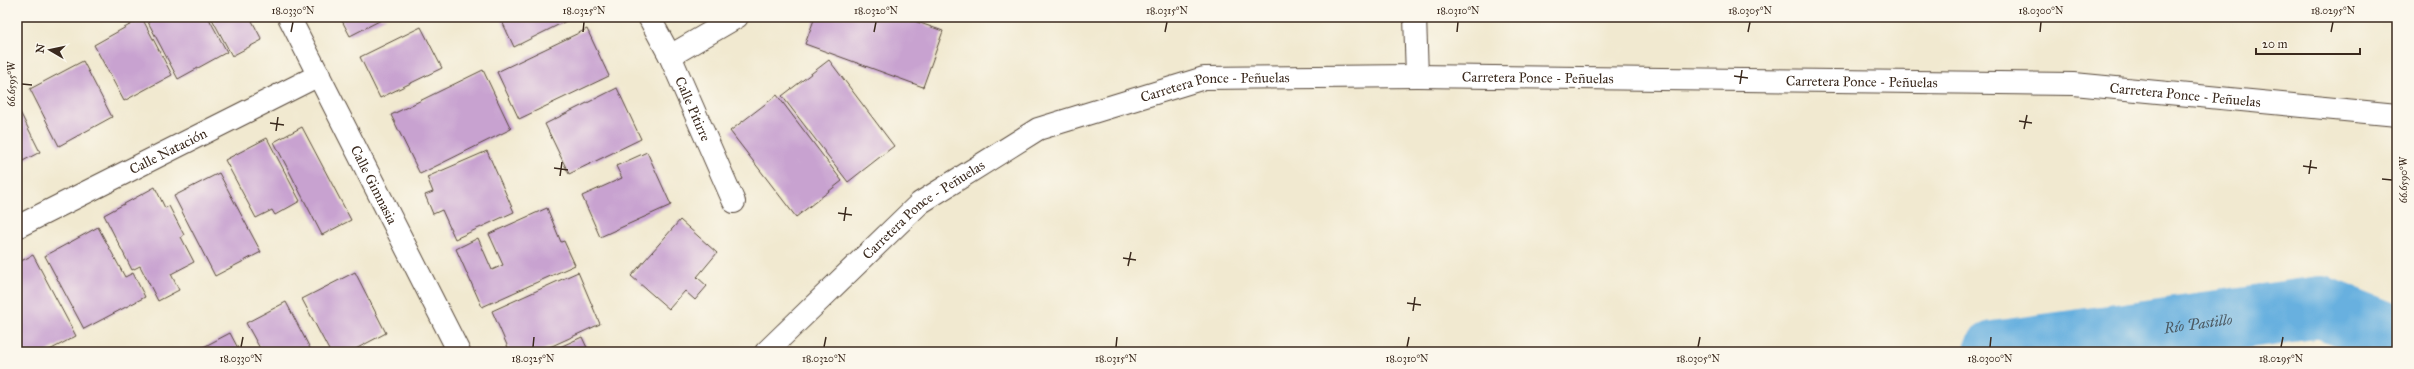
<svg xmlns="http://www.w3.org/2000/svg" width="2414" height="369" viewBox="0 0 2414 369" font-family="'IM FELL Great Primer',serif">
<rect width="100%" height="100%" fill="#fbf7ec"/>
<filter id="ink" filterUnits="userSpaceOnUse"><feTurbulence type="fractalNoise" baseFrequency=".025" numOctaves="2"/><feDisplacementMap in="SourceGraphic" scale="8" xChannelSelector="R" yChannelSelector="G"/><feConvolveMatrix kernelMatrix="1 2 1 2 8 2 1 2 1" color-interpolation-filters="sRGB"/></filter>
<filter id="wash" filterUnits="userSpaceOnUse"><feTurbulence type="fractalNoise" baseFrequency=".012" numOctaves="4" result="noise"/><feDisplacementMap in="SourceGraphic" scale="16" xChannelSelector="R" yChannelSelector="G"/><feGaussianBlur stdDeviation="0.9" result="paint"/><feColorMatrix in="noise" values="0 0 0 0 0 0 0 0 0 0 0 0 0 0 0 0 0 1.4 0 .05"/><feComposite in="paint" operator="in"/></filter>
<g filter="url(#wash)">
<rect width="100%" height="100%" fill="#f1e9d0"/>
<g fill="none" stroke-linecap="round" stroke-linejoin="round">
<path stroke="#68b0df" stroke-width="62" id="s1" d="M 1994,352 L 2321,307 L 2397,337"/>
</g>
<g id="blocks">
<path fill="#c8a2d0" d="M 158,17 L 208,17 L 227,52 L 178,79 L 148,22 Z
M 211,17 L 250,17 L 262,40 L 232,56 Z
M 340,17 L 387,17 L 350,36 Z
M 500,17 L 574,17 L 514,47 Z
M 815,17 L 903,17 L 943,31 L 923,87 L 805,44 Z
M 142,18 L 172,75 L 124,101 L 94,45 Z
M 421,27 L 442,68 L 380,98 L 360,57 Z
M 587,29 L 609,76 L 519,119 L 497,72 Z
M 829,60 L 894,146 L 848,182 L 782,96 Z
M 83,61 L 112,117 L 59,146 L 30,89 Z
M 483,70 L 511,129 L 420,174 L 391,115 Z
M 617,88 L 641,139 L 569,174 L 545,124 Z
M 777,95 L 842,181 L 796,217 L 730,131 Z
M 17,106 L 40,152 L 17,164 Z
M 302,127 L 351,220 L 322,235 L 274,142 Z
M 267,138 L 300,201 L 275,215 L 272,210 L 256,218 L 225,160 Z
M 487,151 L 514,212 L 455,239 L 442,210 L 433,214 L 425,195 L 433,192 L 427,177 Z
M 647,152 L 671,205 L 600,237 L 582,196 L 622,178 L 616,166 Z
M 219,173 L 261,252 L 215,276 L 174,196 Z
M 155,187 L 165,208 L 169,206 L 184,235 L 181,237 L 194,262 L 171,274 L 179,290 L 158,301 L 140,266 L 132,270 L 104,215 Z
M 547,208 L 561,242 L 564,241 L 575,265 L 482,307 L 456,249 L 478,238 L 492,270 L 503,265 L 489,234 Z
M 680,220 L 717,253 L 697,277 L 707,286 L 695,300 L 685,291 L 669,309 L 631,276 Z
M 98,227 L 125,277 L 133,273 L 145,297 L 84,329 L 45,256 Z
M 33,255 L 76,336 L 46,352 L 21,352 L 17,345 L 17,263 Z
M 355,272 L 386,333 L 350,352 L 330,352 L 302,299 Z
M 578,272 L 600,324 L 539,352 L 510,352 L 492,311 Z
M 286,302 L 312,352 L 262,352 L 246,323 Z
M 230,333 L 240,352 L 194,352 Z
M 582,337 L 589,352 L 549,352 Z"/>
</g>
</g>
<g filter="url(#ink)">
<use href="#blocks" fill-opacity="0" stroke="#564739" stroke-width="1"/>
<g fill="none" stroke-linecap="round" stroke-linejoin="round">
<g stroke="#564739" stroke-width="24">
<g id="street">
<path id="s2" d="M 289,17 L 459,352"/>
<path id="s3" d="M 649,17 L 670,56 L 734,202"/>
<path d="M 1415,17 L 1417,76"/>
<path d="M 670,56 L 737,17"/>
<path id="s4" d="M 17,227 L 319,75"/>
</g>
</g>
<g stroke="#564739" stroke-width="24">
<g id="primary">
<path id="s5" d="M 766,352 L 920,203 L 1038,129 L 1204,78 L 1417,76 L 2074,84 L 2397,115"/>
</g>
</g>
<use href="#street" stroke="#fff" stroke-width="22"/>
<use href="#primary" stroke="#fff" stroke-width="22"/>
</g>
</g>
<path fill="none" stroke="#3b2a1e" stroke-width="1.5" d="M 291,32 L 293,22M 583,32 L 584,22M 874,32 L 876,22M 1165,32 L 1167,22M 1457,32 L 1458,22M 1748,32 L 1750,22M 2040,32 L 2041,22M 2331,32 L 2333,22M 1734,76 L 1748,78M 22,84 L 32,85M 1740,84 L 1742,70M 2019,121 L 2032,123M 270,123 L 284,125M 2024,129 L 2027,115M 276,131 L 278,117M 2303,166 L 2317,168M 554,168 L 568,170M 2309,174 L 2311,160M 560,176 L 562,162M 2382,179 L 2392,180M 838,213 L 852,215M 844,221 L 846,207M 1123,258 L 1136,260M 1128,266 L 1131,252M 1407,303 L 1421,305M 1413,311 L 1415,297M 241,347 L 243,337M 533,347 L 534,337M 824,347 L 826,337M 1116,347 L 1117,337M 1407,347 L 1409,337M 1698,347 L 1700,337M 1990,347 L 1991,337M 2281,347 L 2283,337"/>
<g text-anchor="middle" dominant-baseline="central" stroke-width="3" stroke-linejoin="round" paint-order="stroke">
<g font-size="14" fill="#3b2a1e" stroke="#fbf7ec">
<text stroke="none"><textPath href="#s5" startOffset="861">Carretera Ponce - Peñuelas</textPath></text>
<text stroke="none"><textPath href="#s5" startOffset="1185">Carretera Ponce - Peñuelas</textPath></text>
<text stroke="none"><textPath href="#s5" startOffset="537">Carretera Ponce - Peñuelas</textPath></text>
<text stroke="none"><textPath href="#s5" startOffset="1509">Carretera Ponce - Peñuelas</textPath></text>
<text stroke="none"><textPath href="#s3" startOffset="102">Calle Pitirre</textPath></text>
<text stroke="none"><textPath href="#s4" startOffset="169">Calle Natación</textPath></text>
<text stroke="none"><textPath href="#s2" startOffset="188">Calle Gimnasia</textPath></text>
<text stroke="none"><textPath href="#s5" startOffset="213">Carretera Ponce - Peñuelas</textPath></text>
</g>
<g font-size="15" font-style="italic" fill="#4b5962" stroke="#fbf7ec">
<text stroke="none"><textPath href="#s1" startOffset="206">Río Pastillo</textPath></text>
</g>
</g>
<rect width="2414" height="369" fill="none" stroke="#fbf7ec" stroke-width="44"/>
<g transform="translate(50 50) rotate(279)" stroke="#fbf7ec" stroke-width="3" paint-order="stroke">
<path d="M0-3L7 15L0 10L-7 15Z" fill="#3b2a1e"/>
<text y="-6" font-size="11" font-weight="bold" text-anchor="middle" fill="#3b2a1e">N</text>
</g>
<path d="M2256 48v6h104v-6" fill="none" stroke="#3b2a1e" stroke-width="2"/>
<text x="2262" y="48" font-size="12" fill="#3b2a1e" stroke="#fbf7ec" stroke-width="3" paint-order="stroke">20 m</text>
<rect x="22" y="22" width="2370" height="325" fill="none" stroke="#3b2a1e" stroke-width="1.5"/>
<g font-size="10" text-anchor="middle" fill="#3b2a1e">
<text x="293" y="14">18.0330°N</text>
<text x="584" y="14">18.0325°N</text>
<text x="876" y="14">18.0320°N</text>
<text x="1167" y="14">18.0315°N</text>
<text x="1458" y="14">18.0310°N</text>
<text x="1750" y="14">18.0305°N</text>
<text x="2041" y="14">18.0300°N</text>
<text x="2333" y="14">18.0295°N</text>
<text transform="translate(11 84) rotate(-90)" y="4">66.6595°W</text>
<text transform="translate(2403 180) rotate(-90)" y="4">66.6590°W</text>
<text x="241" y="362">18.0330°N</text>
<text x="533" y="362">18.0325°N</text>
<text x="824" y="362">18.0320°N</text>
<text x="1116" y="362">18.0315°N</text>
<text x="1407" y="362">18.0310°N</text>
<text x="1698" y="362">18.0305°N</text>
<text x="1990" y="362">18.0300°N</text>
<text x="2281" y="362">18.0295°N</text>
</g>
</svg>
